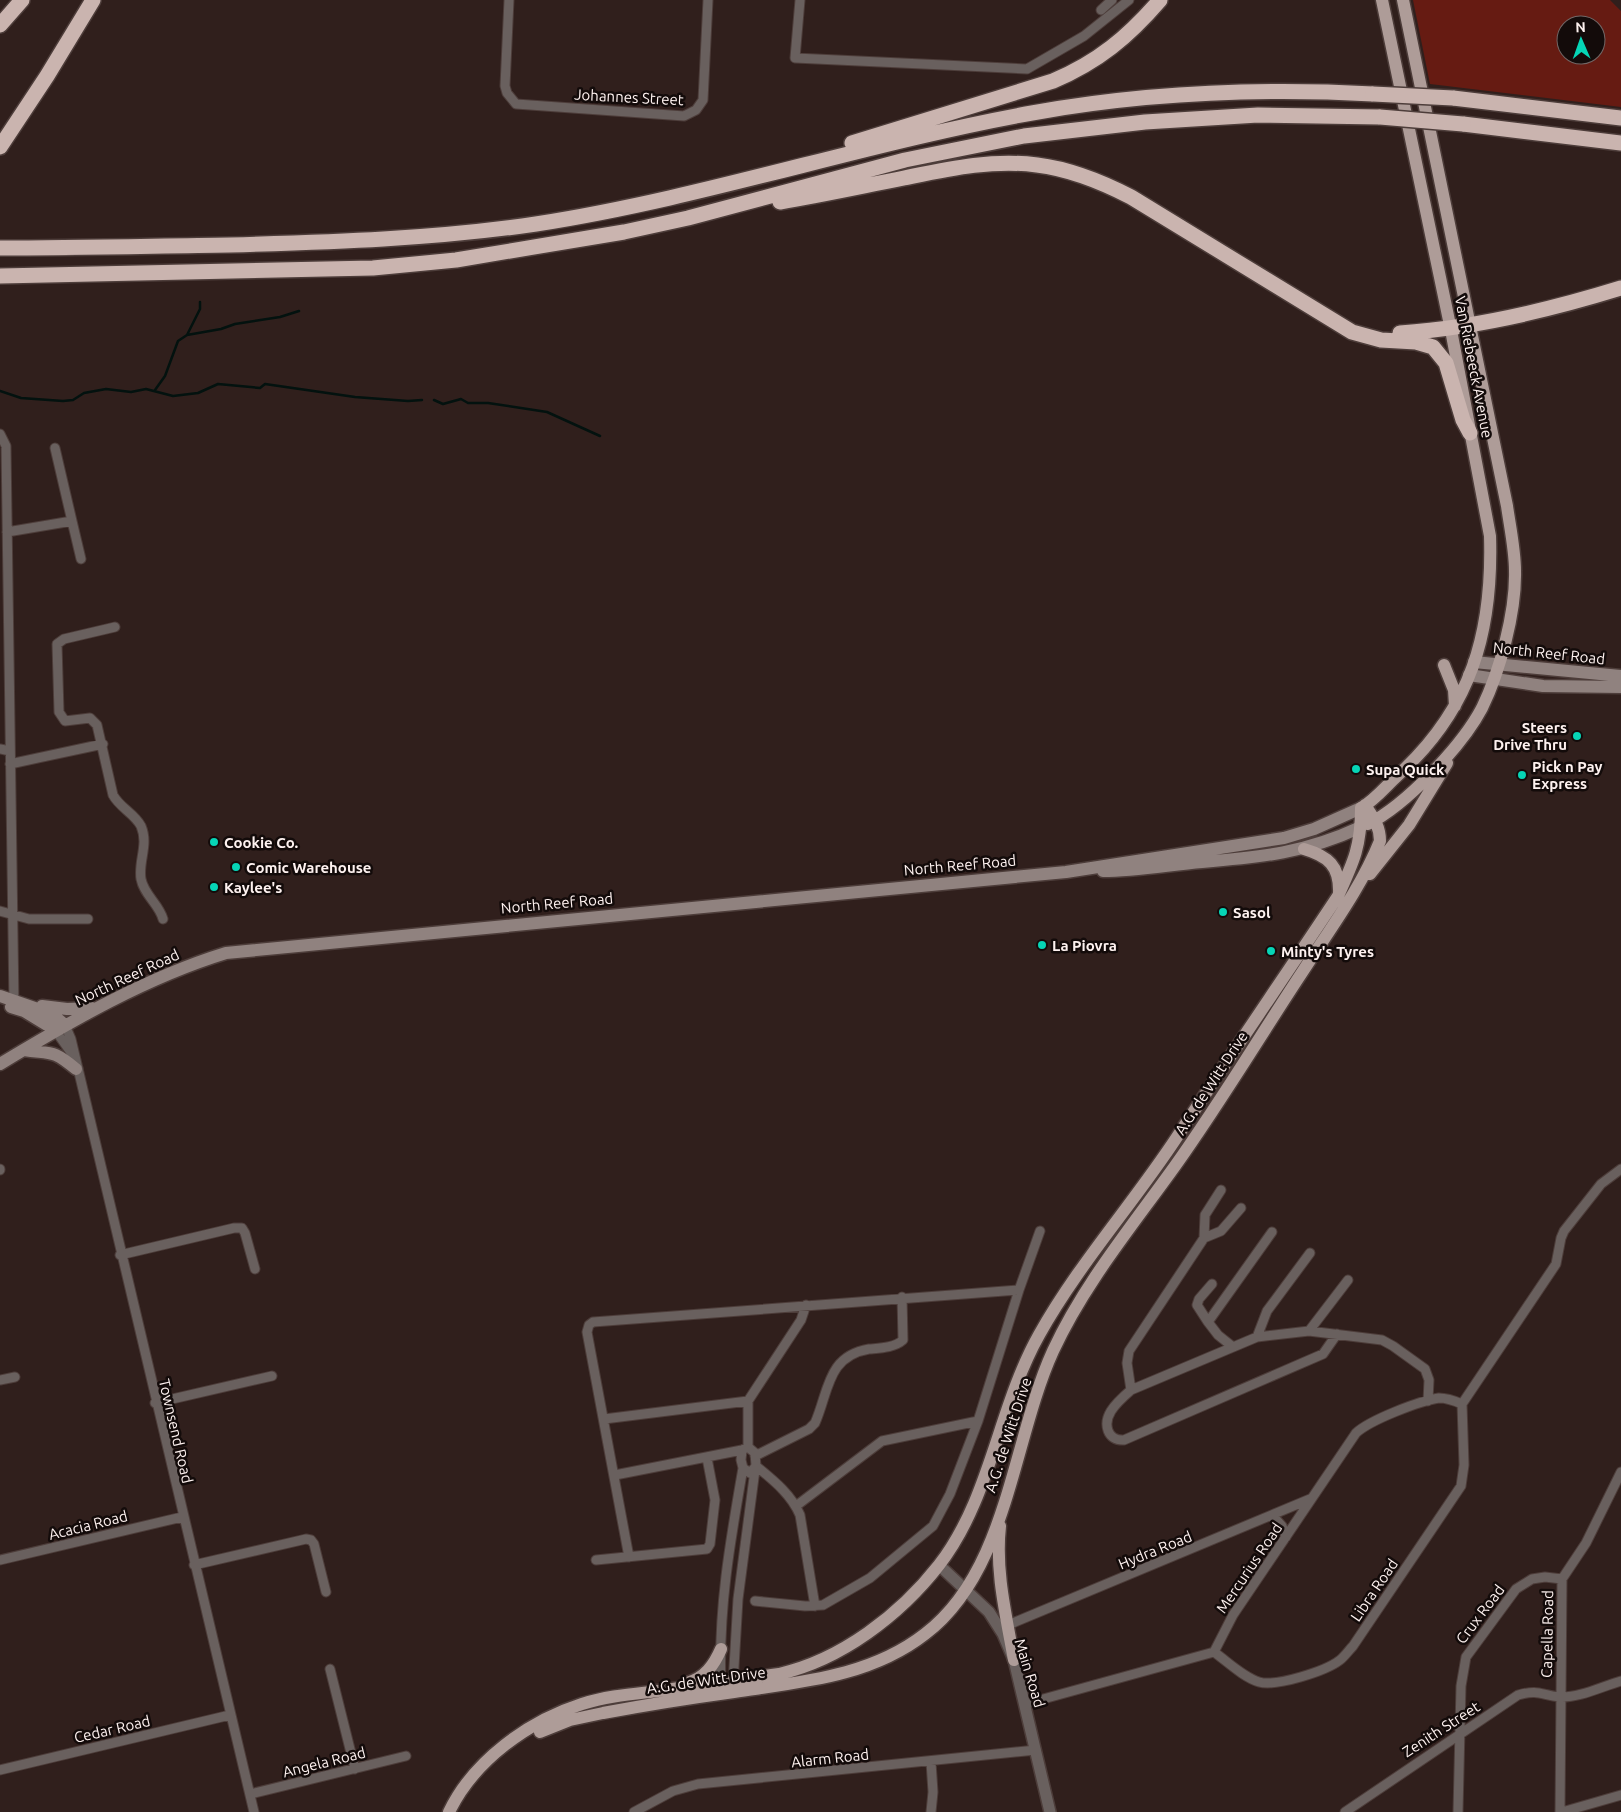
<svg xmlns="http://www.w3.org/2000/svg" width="1621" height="1812" viewBox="0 0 1621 1812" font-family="Ubuntu,sans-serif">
<rect width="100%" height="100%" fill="#301f1c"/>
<path fill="#661b12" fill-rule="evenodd" d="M 1413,0 L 1610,0 L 1621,11 L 1621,107 L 1430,84 ZM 1566,25 L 1596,25 L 1596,55 L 1566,55 Z"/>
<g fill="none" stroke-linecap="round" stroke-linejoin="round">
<path stroke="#03120f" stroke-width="2.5" d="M 187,335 L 200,309 L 200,302
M 155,390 L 165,376 L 178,341 L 187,335 L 221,329 L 235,324 L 280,317 L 299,311
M 0,391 L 21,398 L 63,401 L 73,400 L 84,393 L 106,389 L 131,392 L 146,389 L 173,396 L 198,393 L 218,384 L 260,388 L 265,384 L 355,397 L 408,401 L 422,400
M 434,400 L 443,404 L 461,399 L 468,403 L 488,403 L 547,412 L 600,436"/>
<g stroke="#4d3d3a" stroke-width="11">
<path id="minor" d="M 509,0 L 505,86 L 507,93 L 516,104 L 684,116 L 696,110 L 703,100 L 708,0
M 800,0 L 795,58 L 1027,69 L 1084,36 L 1129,0
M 1101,10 L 1112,0
M 0,434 L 6,446 L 14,1005
M 72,521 L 81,559
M 7,532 L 72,521 L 55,448
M 115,627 L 64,639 L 57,644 L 59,712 L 65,721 L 90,718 L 97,725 L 113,795 C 120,808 134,813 141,826 C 149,845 138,861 141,879 C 144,895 159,904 163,919
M 0,749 L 10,751
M 10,764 L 103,744
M 0,911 L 29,919 L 88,919
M 65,1025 L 71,1039 L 254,1812
M 55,1030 L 72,1054
M 0,1169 L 0,1170
M 1221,1190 L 1205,1215 L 1204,1238 L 1129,1351 L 1127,1363 L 1131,1390 L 1257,1337 L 1309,1331 L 1382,1340 L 1393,1346 L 1425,1369 L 1429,1380 L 1428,1401
M 1204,1238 L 1221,1231 L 1241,1208
M 120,1255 L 234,1228 L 242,1228 L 245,1233 L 255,1269
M 1208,1322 L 1197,1305 L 1199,1299 L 1212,1284
M 1309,1331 L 1348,1280
M 1257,1337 L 1267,1311 L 1310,1253
M 1233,1347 L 1218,1335 L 1208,1322 L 1272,1232
M 0,1380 L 15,1377
M 1131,1390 C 1124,1396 1116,1403 1111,1411 C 1103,1424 1107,1441 1124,1440 L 1323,1354 L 1337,1334
M 748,1401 L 748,1447
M 155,1403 L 272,1376
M 1462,1404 L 1556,1264 L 1561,1238 L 1564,1231 L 1601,1184 L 1621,1169
M 604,1419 L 748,1401 L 801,1320 L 806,1305
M 755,1456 L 809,1429 L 815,1423 C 829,1391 827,1356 869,1349 C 880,1348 894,1348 903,1340 L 902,1297
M 756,1466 C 773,1480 791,1494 800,1515 L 815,1606
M 615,1475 L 742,1450
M 796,1506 L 882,1441 L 978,1421
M 1273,1516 L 1282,1526 L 1286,1537
M 629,1557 L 587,1332 L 589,1325 L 593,1322 L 1019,1290
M 0,1560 L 182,1517
M 596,1560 L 707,1549 L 710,1544 L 715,1500 L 707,1458
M 194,1565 L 306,1539 L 311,1540 L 314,1544 L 326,1592
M 755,1601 L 805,1606 L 823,1605 L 870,1578 L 933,1526 L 950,1494 L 978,1421 L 1019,1290 L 1040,1231
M 1008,1625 L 1310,1499
M 1214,1652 C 1228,1662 1243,1677 1259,1682 C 1276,1687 1326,1671 1340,1660 C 1345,1656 1349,1650 1353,1646 L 1461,1486 L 1464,1465 L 1462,1404
M 1214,1652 L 1233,1615 L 1356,1433 C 1370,1420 1419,1401 1439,1398 C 1446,1398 1455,1401 1462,1404
M 330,1669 L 355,1769
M 733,1684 L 738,1599 L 755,1470
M 721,1686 C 718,1610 730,1542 743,1468 L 741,1460 L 742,1450 L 748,1447 L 755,1453 L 756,1466 L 750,1473 L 743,1468
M 1025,1704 L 1214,1652
M 0,1770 L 230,1715
M 250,1794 L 406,1756
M 634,1812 L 673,1791 L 698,1784 L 1036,1750
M 931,1812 L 933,1792 L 931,1762
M 1345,1812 L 1518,1695 C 1539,1689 1541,1695 1560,1697 C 1579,1698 1603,1686 1621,1681
M 1458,1812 L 1461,1686 L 1466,1657 L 1516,1589 L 1532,1579 L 1545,1577 L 1562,1579
M 1560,1812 L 1562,1579 L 1586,1543 L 1621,1472
M 1562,1812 L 1621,1795"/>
</g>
<g stroke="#4d3d3a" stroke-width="14">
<path id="tertiary" d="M 939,1565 L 989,1612 L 1003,1634 L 1014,1660 L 1050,1812"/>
</g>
<g stroke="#4d3d3a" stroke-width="15">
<path id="secondary" d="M 1474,662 L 1621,676
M 1469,675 L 1543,686 L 1621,687
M 1103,871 C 1136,871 1168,865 1202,862 C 1262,857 1305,853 1361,827
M 0,996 L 52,1014 L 65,1025
M 42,1006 L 67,1009 L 92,1008
M 11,1007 L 24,1011 L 55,1030
M 24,1050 C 52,1054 52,1049 76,1069
M 0,1064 C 73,1020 145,978 226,953 L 1066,872 L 1284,838 L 1314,829 L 1361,808"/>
</g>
<g stroke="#4d3d3a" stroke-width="15">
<path id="primary" d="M 1444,665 L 1454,690 L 1455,706
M 1368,824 C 1406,805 1462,746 1482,708 C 1500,671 1516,612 1515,571 C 1515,550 1510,527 1507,506 L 1403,0
M 1304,849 C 1328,856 1340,866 1339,893
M 1370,874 L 1409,825 L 1447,763
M 1000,1526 C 995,1571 1006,1615 1014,1660
M 687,1683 C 705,1678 714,1665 721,1649
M 540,1732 L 570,1720 L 603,1713 C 646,1705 690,1698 734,1692 C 800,1682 870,1677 925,1634 C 1008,1571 1012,1441 1053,1351 C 1084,1284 1132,1226 1175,1166 C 1220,1103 1260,1036 1303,971 C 1330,929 1361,888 1380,841 C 1380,826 1373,817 1365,805
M 449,1812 C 474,1760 529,1721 582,1704 C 607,1696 633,1694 658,1691 C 698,1686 739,1679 779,1674 C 841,1660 900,1615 939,1565 C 991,1498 998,1408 1039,1335 C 1078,1265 1133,1204 1177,1137 C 1230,1056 1285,976 1338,896 C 1354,861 1361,846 1361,808 C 1375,800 1386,786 1398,775 C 1471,709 1493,633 1490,536 L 1451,330 L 1382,0"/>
</g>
<g stroke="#4d3d3a" stroke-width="18">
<path id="motorway" d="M 0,25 L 22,0
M 1453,98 L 1621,118
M 1463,124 L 1621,143
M 852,143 L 1053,81 C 1098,62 1128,37 1160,0
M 0,147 L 47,76 L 93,0
M 780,202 C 822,195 863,186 904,178 C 948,169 992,159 1037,165 C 1070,169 1102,182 1131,197 L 1352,332 L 1381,340 L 1416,342 L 1433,347 L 1446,363 L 1463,420 L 1470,433
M 0,248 C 77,248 153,246 230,245 C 333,242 434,239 536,224 C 704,198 865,143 1032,113 C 1143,93 1260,88 1373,94
M 0,276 L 373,268 L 456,260 L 624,232 L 688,218 L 905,160 L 1024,136 L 1145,122 L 1258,115 L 1380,117
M 1400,333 C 1475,328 1550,310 1621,288"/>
</g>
<use href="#minor" stroke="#69605e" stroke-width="9"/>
<use href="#tertiary" stroke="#69605e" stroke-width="11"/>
<use href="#secondary" stroke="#90827f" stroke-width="12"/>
<use href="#primary" stroke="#ae9c98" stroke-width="12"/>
<use href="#motorway" stroke="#cab4af" stroke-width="15"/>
<g stroke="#4d3d3a" stroke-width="18" stroke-linecap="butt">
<path id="motorway-bridge" d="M 1373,94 L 1453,98
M 1380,117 L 1463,124"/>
</g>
<use href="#motorway-bridge" stroke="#cab4af" stroke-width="15"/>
</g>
<g fill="#06d5b6" stroke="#130b0a" stroke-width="2">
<circle cx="1577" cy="736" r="5"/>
<circle cx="1356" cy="769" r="5"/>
<circle cx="1522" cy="775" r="5"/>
<circle cx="214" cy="842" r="5"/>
<circle cx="236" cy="867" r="5"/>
<circle cx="214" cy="887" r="5"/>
<circle cx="1223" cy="912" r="5"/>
<circle cx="1042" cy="945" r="5"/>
<circle cx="1271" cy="951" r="5"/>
</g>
<g text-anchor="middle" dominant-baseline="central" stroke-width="5" stroke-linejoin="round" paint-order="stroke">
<g font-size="15" fill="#fef2f0" stroke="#130b0a">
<text transform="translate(629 97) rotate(3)">Johannes Street</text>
<text transform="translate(1474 367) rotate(79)">Van Riebeeck Avenue</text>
<text transform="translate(1549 653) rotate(6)">North Reef Road</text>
<text transform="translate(960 865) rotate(-5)">North Reef Road</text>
<text transform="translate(557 903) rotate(-5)">North Reef Road</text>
<text transform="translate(127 977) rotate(-25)">North Reef Road</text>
<text transform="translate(1211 1083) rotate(-57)">A.G. de Witt Drive</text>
<text transform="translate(176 1431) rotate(77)">Townsend Road</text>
<text transform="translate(1008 1435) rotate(-72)">A.G. de Witt Drive</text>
<text transform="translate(88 1525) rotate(-14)">Acacia Road</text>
<text transform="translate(1155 1550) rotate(-22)">Hydra Road</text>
<text transform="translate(1249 1568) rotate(-56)">Mercurius Road</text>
<text transform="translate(1374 1590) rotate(-56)">Libra Road</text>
<text transform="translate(1480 1614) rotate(-53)">Crux Road</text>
<text transform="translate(1547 1634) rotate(-89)">Capella Road</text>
<text transform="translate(1030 1673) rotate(73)">Main Road</text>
<text transform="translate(706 1680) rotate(-8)">A.G. de Witt Drive</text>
<text transform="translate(112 1729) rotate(-13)">Cedar Road</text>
<text transform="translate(1441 1729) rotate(-33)">Zenith Street</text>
<text transform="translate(830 1758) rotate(-6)">Alarm Road</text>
<text transform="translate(324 1762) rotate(-14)">Angela Road</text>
</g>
<g font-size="15" font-weight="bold" fill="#fef2f0" stroke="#130b0a" text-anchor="start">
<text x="1567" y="727" text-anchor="end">Steers<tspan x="1567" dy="17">Drive Thru</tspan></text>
<text x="1532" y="766">Pick n Pay<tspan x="1532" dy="17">Express</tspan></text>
<text x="1366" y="769">Supa Quick</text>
<text x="224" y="842">Cookie Co.</text>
<text x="246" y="867">Comic Warehouse</text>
<text x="224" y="887">Kaylee's</text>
<text x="1233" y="912">Sasol</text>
<text x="1052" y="945">La Piovra</text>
<text x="1281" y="951">Minty's Tyres</text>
</g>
</g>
<g transform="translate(1581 40) rotate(358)"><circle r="24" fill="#130b0a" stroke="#716766"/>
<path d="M0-4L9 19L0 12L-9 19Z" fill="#06d5b6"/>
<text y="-8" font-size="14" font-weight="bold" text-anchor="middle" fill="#fef2f0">N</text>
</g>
</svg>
